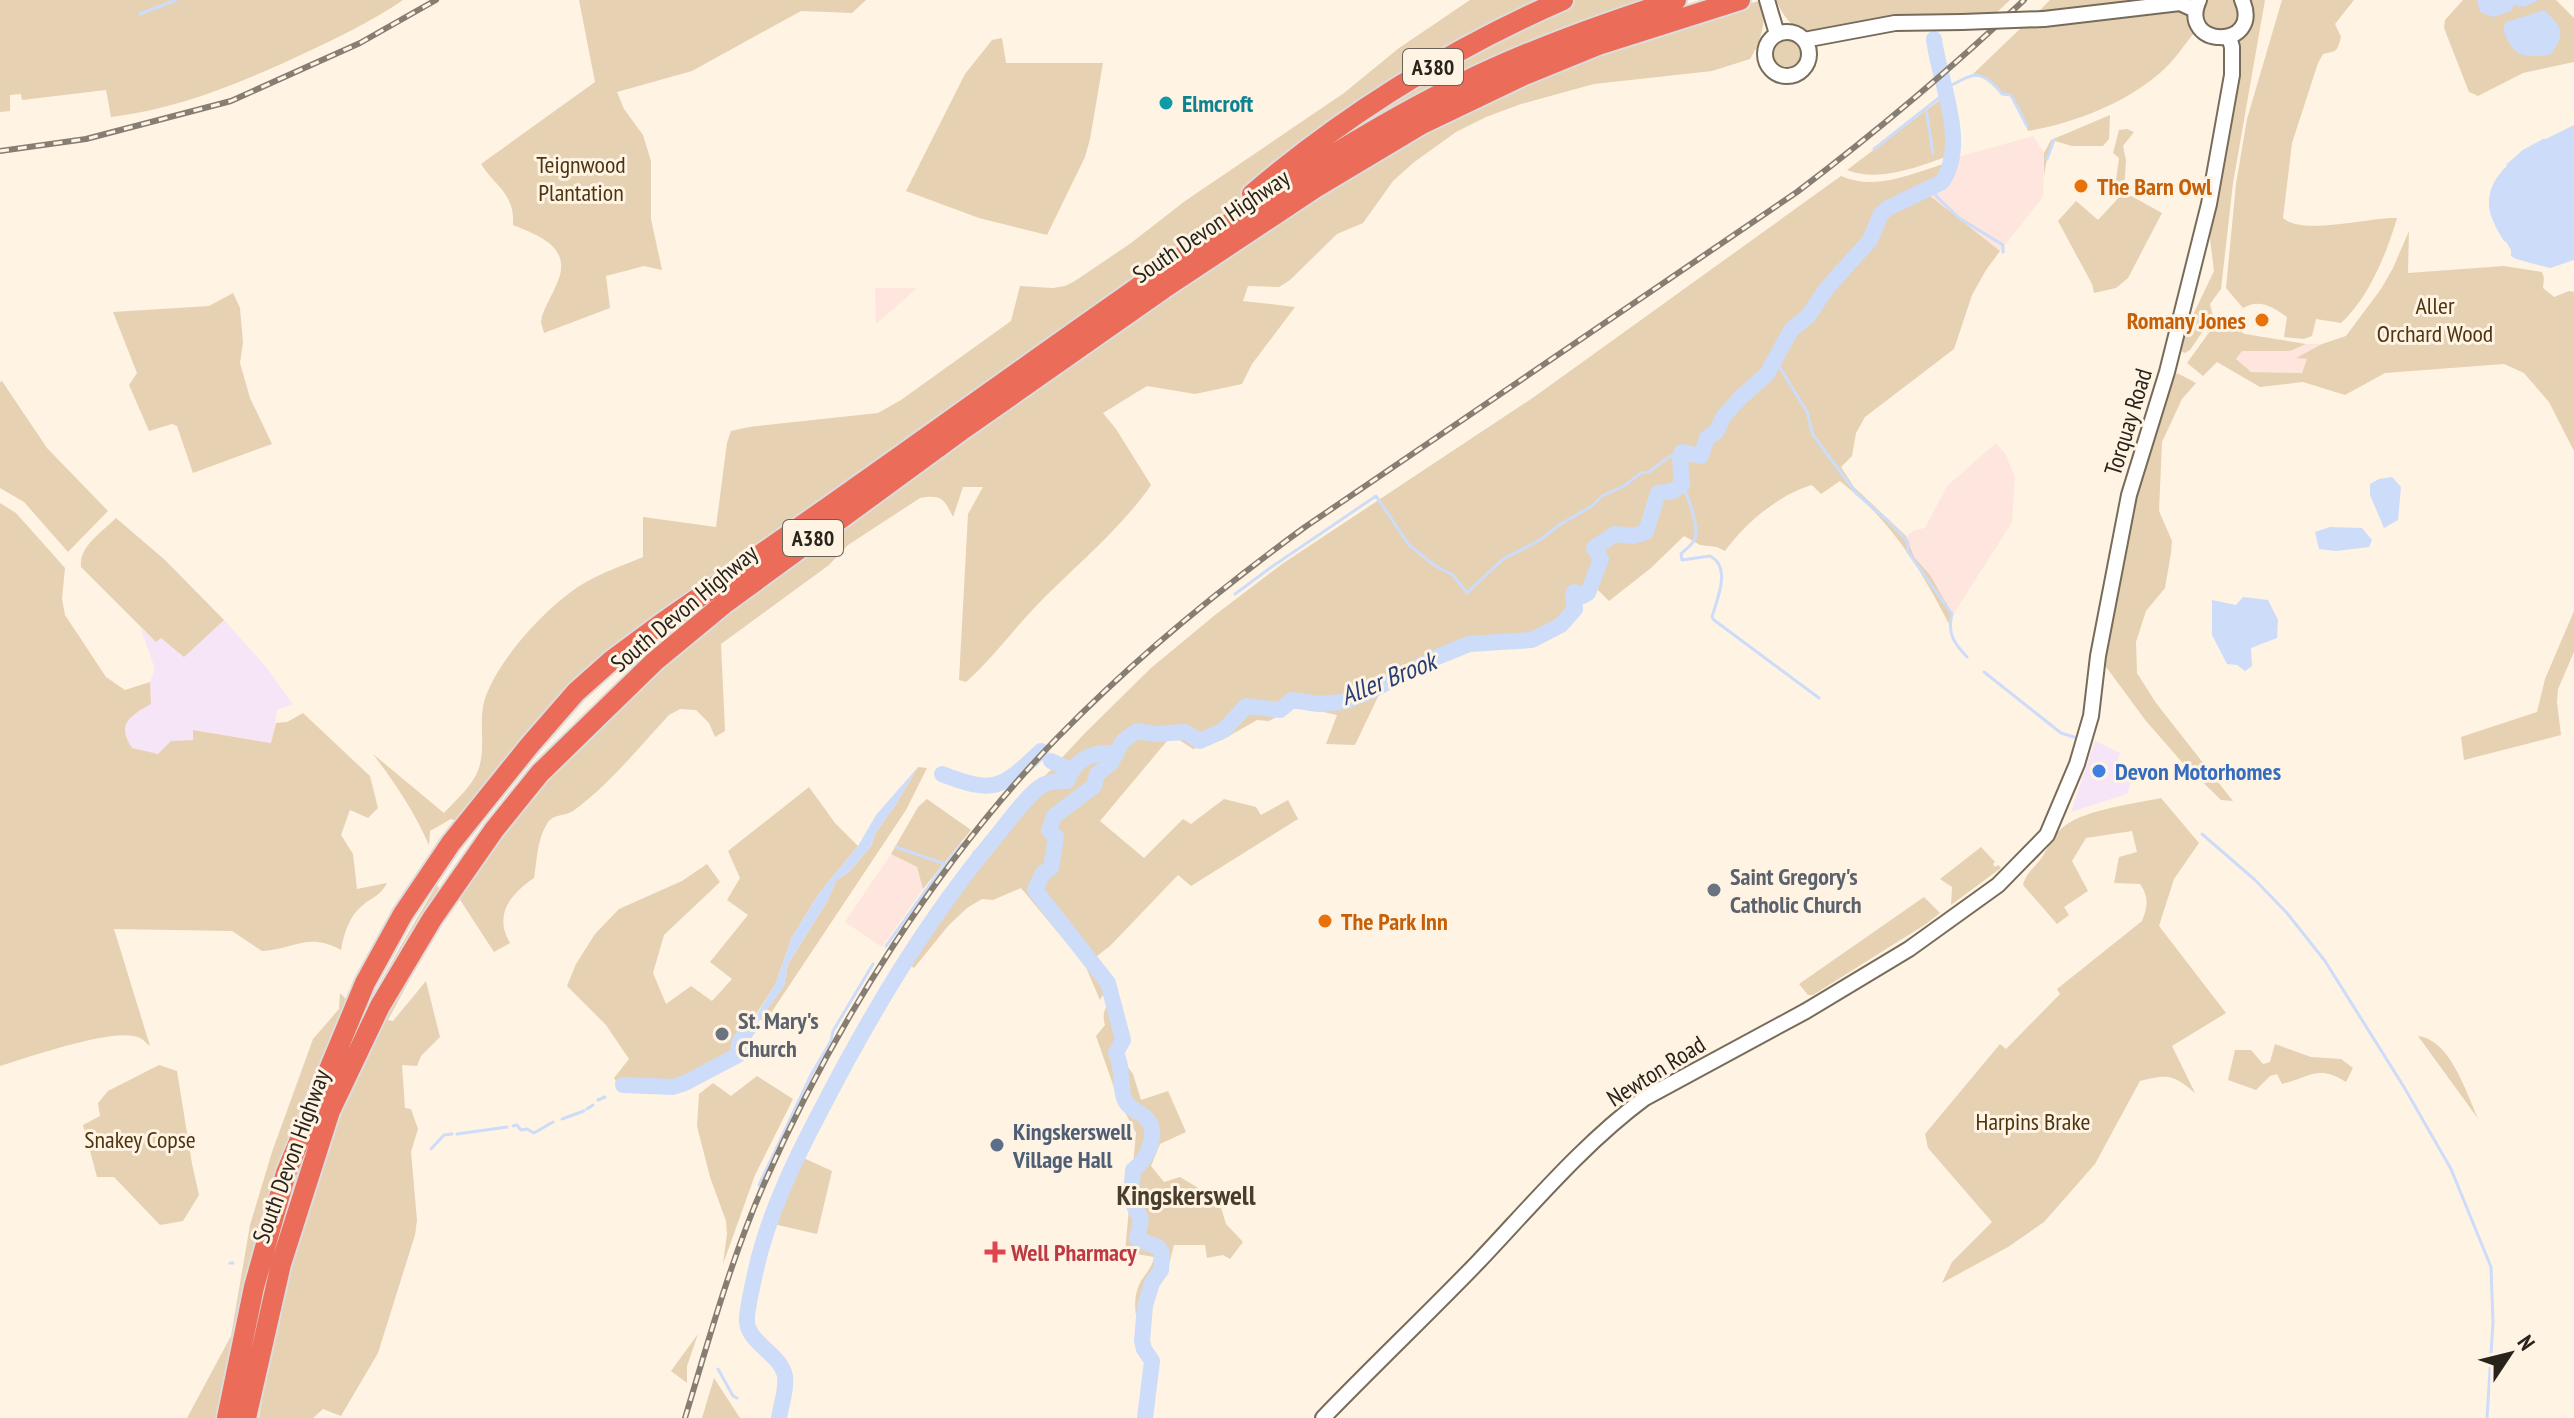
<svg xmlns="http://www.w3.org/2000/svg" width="2574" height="1418" viewBox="0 0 2574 1418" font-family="'PT Sans Narrow',sans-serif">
<rect width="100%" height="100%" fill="#fff3e3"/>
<path fill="#f5e5f7" d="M 224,620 L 266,667 L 293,704 L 277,710 L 272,743 L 193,730 L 193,740 L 158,754 L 132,749 L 126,739 L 125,727 L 130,717 L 151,704 L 150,682 L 155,669 L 140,627 L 156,642 L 161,637 L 187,653 Z
M 2095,741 L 2120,753 L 2115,767 L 2134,775 L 2127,794 L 2071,812 Z"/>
<path fill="#fee5dd" d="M 2033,136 L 2044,153 L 2043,197 L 2000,251 L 1923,191 L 1942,182 L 1951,159 Z
M 875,288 L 917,288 L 876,324 Z
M 2306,344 L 2322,344 L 2297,358 L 2307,359 L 2302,373 L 2251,372 L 2236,360 L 2242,351 L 2290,351 Z
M 1996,443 L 2006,455 L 2015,477 L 2012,522 L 1953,615 L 1930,575 L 1914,557 L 1906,536 L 1915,530 L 1925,528 L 1947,486 Z
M 891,854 L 917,867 L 923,889 L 882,947 L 845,922 Z"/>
<path fill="#e6d1b3" d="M 0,0 L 403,0 C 372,21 339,37 305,53 C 243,82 179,109 111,117 L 106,90 L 22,100 L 21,94 L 10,95 L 10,111 L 0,112 Z
M 579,0 L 866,0 L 852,13 L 801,11 L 692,71 L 617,92 L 624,109 L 643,135 L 651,161 L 651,219 L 662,270 L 644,266 L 606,276 L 610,308 L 544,333 L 541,322 L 542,316 C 547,302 556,289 560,275 C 568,244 534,234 513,225 C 515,194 496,187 481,164 L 595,82 Z
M 1470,0 L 1548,0 L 1289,159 L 1168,257 L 706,592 L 573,705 L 462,823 L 451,819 L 430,831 L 429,845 C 414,811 395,783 373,754 L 444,813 C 457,799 476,783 480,764 C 485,744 479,722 484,702 C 495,662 550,602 586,582 C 604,572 624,565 643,557 L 643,517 L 716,527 L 727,443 L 731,431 L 749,427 L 878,413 L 901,400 L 1011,321 L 1020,286 L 1053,288 L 1065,286 L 1075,281 L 1131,243 L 1185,201 L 1344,93 L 1399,48 Z
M 1575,0 L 1643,0 L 1553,34 L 1330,146 L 1309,154 L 1366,112 L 1545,14 Z
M 1762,0 C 1767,21 1761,41 1750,59 L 1712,71 L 1594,84 L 1521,104 L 1486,117 L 1456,132 L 1413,163 L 1393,181 L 1363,223 L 1337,234 L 1290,280 L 1279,287 L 1248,286 L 1243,301 L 1295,307 L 1252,364 L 1242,384 L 1195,394 L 1147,386 L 1103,413 L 1116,429 L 1151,485 C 1120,530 1075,566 1037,605 C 1013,630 992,659 966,682 L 959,680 L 968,514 L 983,487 L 963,487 L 953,517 C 944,499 942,494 920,498 L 848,545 L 829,565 L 721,644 L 725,731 L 715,737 L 709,723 L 696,710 L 680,709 L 669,715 C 639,747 609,785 573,811 C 564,817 553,813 547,824 C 537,839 537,861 534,878 C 511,894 493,914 510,943 L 494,952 L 455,892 L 533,793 L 636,686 L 756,586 L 996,413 L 1338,180 L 1524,80 L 1724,11 Z
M 1776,0 L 2010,0 L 1993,16 L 1895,18 L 1807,33 C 1791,28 1782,14 1776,0 Z
M 2050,0 L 2167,0 L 2036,14 Z
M 2203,0 L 2239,0 L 2241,2 L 2236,29 L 2208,31 L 2199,10 Z
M 2244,0 L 2265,0 L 2233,183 L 2221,289 L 2210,304 L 2213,316 L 2190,350 L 2185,353 L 2182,352 L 2181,340 L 2214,271 L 2208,222 L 2236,74 Z
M 2282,0 L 2354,0 L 2335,24 L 2341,37 C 2337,52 2337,51 2323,54 L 2318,63 L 2292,143 L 2283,218 C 2303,236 2369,217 2397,218 C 2387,253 2368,299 2341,323 L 2316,319 L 2312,336 L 2304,339 L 2284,337 L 2287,317 C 2273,307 2259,298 2243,308 L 2226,288 L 2236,184 L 2247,119 Z
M 2463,0 L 2556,0 L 2574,18 L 2574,62 L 2523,73 L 2478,96 L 2469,92 L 2444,28 L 2445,20 Z
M 2180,7 L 2192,13 L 2197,29 C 2185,44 2174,61 2160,73 C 2124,104 2074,123 2028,131 L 2023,115 L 2011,95 L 2003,94 C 1996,85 1985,75 1973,74 L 2024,25 Z
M1768 54a19 19 0 1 1 38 0a19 19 0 1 1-38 0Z
M 1002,38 L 1006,63 L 1103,63 L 1090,139 L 1085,157 L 1047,235 L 979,218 L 906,191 L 965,74 L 992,40 Z
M 1945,96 L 1953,123 L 1951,155 C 1920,166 1880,183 1847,170 Z
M 2110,115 L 2109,139 L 2103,146 L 2072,146 L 2055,141 L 2048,153 L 2044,176 L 2044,153 L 2051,140 Z
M 2127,129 L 2134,132 L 2123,146 L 2126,160 L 2124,192 L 2162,213 L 2128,278 L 2116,288 L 2094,293 L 2092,284 L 2058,221 L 2076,201 L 2098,220 L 2124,192 L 2115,188 L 2119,158 L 2113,153 L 2119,130 Z
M 1950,162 L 1942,182 L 1924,191 L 2000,251 L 1986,270 L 1972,295 L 1954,349 L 1865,417 L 1856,433 L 1852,456 L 1841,467 L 1854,487 L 1906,536 L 1914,557 L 1930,575 L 1953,615 L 1949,624 C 1930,587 1909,550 1881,519 C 1869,505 1854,493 1840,481 L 1821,494 L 1812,485 C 1780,494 1745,523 1725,551 L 1717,547 L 1700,545 L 1684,536 L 1651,568 L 1609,601 L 1597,589 L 1575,604 L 1554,633 L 1522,638 L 1482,639 L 1449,649 L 1384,684 L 1355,745 L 1326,744 L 1337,715 L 1296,706 L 1269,721 L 1257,720 L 1222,740 L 1193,749 L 1172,735 L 1100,821 L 1144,858 L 1183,819 L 1191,824 L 1224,799 L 1256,807 L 1261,815 L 1288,800 L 1298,819 L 1191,886 L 1178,875 L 1110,946 L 1097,956 L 1114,984 L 1104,993 L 1100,1000 L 1085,965 L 1021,888 L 993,900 L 982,899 L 967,908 L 948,926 L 914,968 L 902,960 L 1017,806 L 1085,733 L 1151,668 L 1215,615 L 1282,564 L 1534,397 L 1841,176 C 1877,192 1915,172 1950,162 Z
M 2409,231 L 2408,273 L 2504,266 L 2542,272 L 2544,278 L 2543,288 L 2554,297 L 2569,291 L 2574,292 L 2574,451 L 2549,402 L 2524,373 L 2504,364 L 2385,373 L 2345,395 L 2303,382 L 2260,387 L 2217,362 L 2203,376 L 2187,363 L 2218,320 L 2245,334 L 2306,344 L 2290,351 L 2242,351 L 2236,359 L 2251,372 L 2302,373 L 2307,359 L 2296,358 L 2322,344 L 2346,336 L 2381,289 L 2393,268 Z
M 233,293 L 240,308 L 243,342 L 240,363 L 250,398 L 272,444 L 193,473 L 177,426 L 172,424 L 149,431 L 129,385 L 137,373 L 113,312 L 209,306 Z
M 2177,373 L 2196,383 L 2182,399 L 2162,442 L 2159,511 L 2172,541 L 2171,553 L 2165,588 L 2146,611 L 2136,642 L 2137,673 L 2156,703 L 2233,801 L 2221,800 L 2181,761 L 2146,721 L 2098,656 L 2124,520 L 2166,392 Z
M 2,381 L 47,448 L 108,511 L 68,552 L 24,502 L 0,488 L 0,382 Z
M 0,503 L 16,513 L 65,568 L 62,599 L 65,615 L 106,677 L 125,690 L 150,682 L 151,704 C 130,716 116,724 132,748 L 158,754 L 171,741 L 193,740 L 193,730 L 271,743 L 276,723 L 287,722 L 303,713 L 370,776 L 378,808 L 368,818 L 350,810 L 341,835 L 353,854 L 357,889 L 387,883 C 381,895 373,897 364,904 C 349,916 344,933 341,950 C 308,932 296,949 262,951 L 232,931 L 114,929 L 150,1046 C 147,1044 144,1040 140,1038 C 117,1026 27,1058 0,1066 Z
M 116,518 L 165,560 L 224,620 L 184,657 L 161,638 L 156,642 L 81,567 C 79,546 102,532 116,518 Z
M 2574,611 L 2574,652 L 2558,689 L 2557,702 L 2561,735 L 2464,760 L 2461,737 L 2537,712 L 2545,679 Z
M 918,767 L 927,768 L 906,810 L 765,1022 L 760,1019 L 784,986 L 788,964 L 828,900 L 836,881 L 850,871 L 871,846 L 876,832 L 895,806 Z
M 809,787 L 835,823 L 858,846 L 820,892 L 792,937 L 775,985 L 742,1036 L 738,1055 L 685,1083 L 673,1087 L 617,1083 L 614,1078 L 629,1059 L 606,1025 L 567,986 L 576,964 L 595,934 L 619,909 L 682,881 L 707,864 L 720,882 L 664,935 L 653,973 L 666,1004 L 691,986 L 712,1001 L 732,979 L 710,962 L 748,915 L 727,900 L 740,878 L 728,851 Z
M 2161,798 L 2199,843 L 2174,879 L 2159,926 L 2226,1013 L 2172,1046 L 2195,1093 C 2173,1074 2168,1074 2140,1081 L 2095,1164 L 2044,1222 L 2008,1247 L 1942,1283 L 1952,1262 L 1992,1222 L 1928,1148 L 1925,1134 L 2000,1044 L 2006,1049 L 2060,994 L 2057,989 L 2142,921 C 2148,906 2149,897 2140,884 L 2114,883 L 2119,857 L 2137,852 L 2132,831 L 2086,838 L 2072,861 L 2088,891 L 2064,907 L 2069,915 L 2057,924 L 2023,885 C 2026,873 2033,869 2040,860 C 2048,849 2054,833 2066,825 C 2085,810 2137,803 2161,798 Z
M 927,799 L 971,830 L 923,889 L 917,867 L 891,854 L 918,807 Z
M 1981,847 L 1995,862 L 1993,864 L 1995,867 L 1998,865 L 2001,868 L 1951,905 L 1952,887 L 1940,879 Z
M 437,885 L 442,894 L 368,1019 L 240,1418 C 253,1352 263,1286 280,1221 C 312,1102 373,990 437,885 Z
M 1924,897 L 1940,913 L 1926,924 L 1813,995 L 1808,995 L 1799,984 Z
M 447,903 L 451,910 L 431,940 L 388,1020 L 393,1021 L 426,981 L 440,1037 L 421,1056 L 417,1066 L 402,1065 L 405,1108 L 411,1109 L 418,1129 L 411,1152 L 417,1220 L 415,1235 L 378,1353 L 341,1416 L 323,1409 L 313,1418 L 259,1418 L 276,1315 L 344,1091 Z
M 340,993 L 346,999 L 355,997 L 300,1131 L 232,1418 L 187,1418 L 231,1336 L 250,1225 L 272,1152 L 313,1039 L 339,1009 Z
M 1116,997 L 1130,1043 L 1119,1055 L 1133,1074 L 1141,1100 L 1168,1091 L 1186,1132 L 1160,1144 L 1151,1166 L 1164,1182 L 1180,1177 L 1200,1189 L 1201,1195 L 1220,1204 L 1226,1224 L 1243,1242 L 1230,1259 L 1223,1255 L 1207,1258 L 1205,1245 L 1174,1245 L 1168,1268 L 1151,1295 L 1144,1349 C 1139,1328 1130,1306 1139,1285 C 1144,1274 1152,1269 1154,1257 L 1125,1252 L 1136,1133 L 1118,1099 L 1096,1036 L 1105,1025 C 1101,1012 1106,1005 1116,997 Z
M 2418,1036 C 2451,1040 2466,1093 2479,1120 Z
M 2275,1044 L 2311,1057 L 2341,1059 L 2353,1068 L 2346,1082 C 2318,1064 2310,1077 2282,1084 L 2277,1074 L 2270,1076 L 2256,1090 L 2228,1080 L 2235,1050 L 2251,1050 L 2263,1064 L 2270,1062 Z
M 159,1065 L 177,1071 L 192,1164 L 199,1195 L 183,1221 L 160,1225 L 114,1177 L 97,1177 L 83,1125 L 100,1116 L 98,1103 L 108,1091 Z
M 757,1076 L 793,1099 L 755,1175 L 723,1264 L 727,1234 L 726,1221 L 710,1177 L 697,1126 L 699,1094 L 713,1083 L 731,1096 Z
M 797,1155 L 832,1171 L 817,1234 L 769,1223 Z
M 698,1334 L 687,1366 L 687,1383 L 671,1371 Z
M 714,1378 L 740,1418 L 702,1418 Z"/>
<path fill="#cddcf9" d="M 2477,0 L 2539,0 L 2524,7 L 2514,5 L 2511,11 L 2494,17 L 2480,12 Z
M 2544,10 C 2562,27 2567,33 2550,55 C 2522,58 2513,57 2503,29 L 2506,22 Z
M 2574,125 L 2574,260 L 2550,268 L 2516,259 L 2511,256 L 2511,250 C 2504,237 2493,225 2490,210 C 2481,167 2544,140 2574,125 Z
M 2392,477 L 2401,487 L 2398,520 L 2384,528 L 2370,495 L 2370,484 L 2379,479 Z
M 2330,527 L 2362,528 L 2372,540 L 2369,547 L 2336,551 L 2319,549 L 2315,532 Z
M 2243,597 L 2268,600 L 2278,620 L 2277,638 L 2251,648 L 2252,666 L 2245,671 L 2237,665 L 2227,664 L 2212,635 L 2212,600 L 2236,605 Z
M 918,767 L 895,806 L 876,832 L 871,846 L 850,871 L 836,881 L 828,900 L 788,964 L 784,986 L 756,1025 L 739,1043 L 775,985 L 792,937 L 820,892 L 858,846 L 876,815 Z"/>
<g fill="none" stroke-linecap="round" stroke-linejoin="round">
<path stroke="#cddcf9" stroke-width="3" d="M 140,14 L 176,0
M 1944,89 C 1972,75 1979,65 2002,94 L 2011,95 L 2027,126
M 1926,109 L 1933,153
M 1874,149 L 1944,94
M 2047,159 L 2054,140
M 2508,165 L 2524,151 L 2544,140
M 2504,171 C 2484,199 2488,213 2505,240
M 1931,187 L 1937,197 L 1959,218 L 2003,245 L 2003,252
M 1776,361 L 1807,412 L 1813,435 L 1856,493 L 1887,520 L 1908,542 L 1908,552 L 1952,614 C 1947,634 1954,643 1967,657
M 1682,485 C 1688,496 1699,526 1695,539 C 1693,544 1685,550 1681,554 L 1682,560 L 1710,556 C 1732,567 1717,599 1712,617 L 1714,620 L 1819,698
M 1235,594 L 1273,566 L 1376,496 L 1409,545 L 1434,565 L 1453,575 L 1467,593 L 1503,559 L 1540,540 L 1559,525 L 1592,506 L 1602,496 L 1624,486 L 1641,473 L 1649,472 L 1669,457 L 1682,452
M 1984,672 L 2061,733 L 2074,737
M 2202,834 L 2255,880 L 2287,913 L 2325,961 L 2404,1087 L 2451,1169 L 2491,1267 L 2493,1322 L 2487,1418
M 896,847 L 945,864
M 974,852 L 980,857
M 886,946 L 936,876 L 962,844 L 965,844
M 598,1100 L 605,1097
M 587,1109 L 593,1105
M 562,1119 L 584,1111
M 513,1126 L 517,1125 L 521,1130 L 527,1129 L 534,1133 L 553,1122
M 457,1134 L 507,1127
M 431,1149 L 444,1135 L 452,1134
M 759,1185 L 811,1075 L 831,1041 L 833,1031 L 873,964
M 230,1263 L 233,1263
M 718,1369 L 733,1396 L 737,1398"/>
<path stroke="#cddcf9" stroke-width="16" d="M 1051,761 L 1071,770
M 942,774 C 995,795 1002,788 1041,751
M 623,1085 L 673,1087 L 685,1083 L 738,1055 L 739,1043 L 750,1026
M 779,1418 C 781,1405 787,1389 785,1376 C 781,1354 749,1344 747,1322 C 746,1313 753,1283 755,1274 C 767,1217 794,1161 821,1110 C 870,1015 925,922 994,839 C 1005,826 1030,791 1043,785 C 1049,781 1060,781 1067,781 C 1075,759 1094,750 1116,754
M 1145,1418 L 1152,1361 L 1144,1349 L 1142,1341 L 1145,1306 L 1152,1283 L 1161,1270 L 1162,1253 L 1158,1247 L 1137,1239 L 1141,1219 L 1131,1200 L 1133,1170 C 1146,1161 1160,1134 1147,1119 C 1140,1111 1127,1109 1124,1098 C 1119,1082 1124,1070 1116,1053 L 1123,1040 L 1108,983 L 1035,890 L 1043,873 L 1051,868 L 1056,837 L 1049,830 L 1054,816 L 1094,786 L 1097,774 L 1111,763 L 1123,741 L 1137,731 L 1155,734 L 1185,732 L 1200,741 L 1224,730 L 1246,706 L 1280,710 L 1292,700 L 1318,704 L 1343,702 L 1371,691 L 1437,657 L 1469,644 L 1532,640 L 1561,625 L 1575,609 L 1573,596 L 1574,592 L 1583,596 L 1588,593 L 1601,559 L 1594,548 L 1615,534 L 1633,536 L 1646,532 L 1658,493 L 1673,491 L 1682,485 L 1680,457 L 1682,452 L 1701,456 L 1707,438 L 1716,432 L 1724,416 L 1740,398 L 1767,374 L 1791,330 L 1808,316 L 1827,288 L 1870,240 L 1881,214 L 1888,208 L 1942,182 C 1969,143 1939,82 1934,39"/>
<g stroke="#776b59" stroke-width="18">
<path id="minor" d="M 1767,0 L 1777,34
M 2199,0 C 2177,49 2264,50 2242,0
M 2044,19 L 2180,3 L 2195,10
M1765 54a22 22 0 1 1 44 0a22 22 0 1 1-44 0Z
M 1804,40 L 1895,23 L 1962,22
M 1323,1418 C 1374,1365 1428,1314 1479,1261 C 1532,1205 1583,1144 1645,1098 L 1806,1011 L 1909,949 L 1998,885 L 2047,835 L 2077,764 L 2091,716 L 2098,656 L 2129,495 L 2167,372 L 2209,204 L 2232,75 L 2232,47 L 2229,37"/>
</g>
<g stroke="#dddcdb" stroke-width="24">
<path id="highway" d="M 1252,194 C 1345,115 1451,49 1563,0
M 227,1418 L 254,1287 L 286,1173 L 365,983 L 403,914 L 451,843 L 529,746 L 576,692 L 612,660 L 662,623 C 815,518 965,409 1116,303 C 1227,224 1339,143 1462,83 C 1531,49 1603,24 1676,0
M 246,1418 L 281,1264 L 330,1111 L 380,1006 L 432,919 L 494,830 L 540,773 L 655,661 L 724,604 L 962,430 L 1163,289 L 1315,188 L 1422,124 L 1522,76 L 1598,45 L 1740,0"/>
</g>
<use href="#minor" stroke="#fff" stroke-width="14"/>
<use href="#highway" stroke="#eb6c58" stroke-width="20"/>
<g stroke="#867e73" stroke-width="6">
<path id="rail" d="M 0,151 L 86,139 L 231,101 L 360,43 L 436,0
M 685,1418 C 709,1339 731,1259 764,1184 C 834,1025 937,862 1058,737 C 1134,659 1217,591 1305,527 L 1797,192 C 1876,132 1951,69 2024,0"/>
</g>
<use href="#rail" stroke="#fff3e3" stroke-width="3" stroke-dasharray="9" stroke-linecap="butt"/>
<g stroke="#776b59" stroke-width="18" stroke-linecap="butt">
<path id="minor-bridge" d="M 1962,22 L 2044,19"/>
</g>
<use href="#minor-bridge" stroke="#fff" stroke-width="14"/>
</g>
<circle fill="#0f9aa8" stroke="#fff3e3" stroke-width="3" cx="1166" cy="103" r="8"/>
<g fill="#e8710a" stroke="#fff3e3" stroke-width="3">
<circle cx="2081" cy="186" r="8"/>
<circle cx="2262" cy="320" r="8"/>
<circle cx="1325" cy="921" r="8"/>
</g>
<circle fill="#3f7fe0" stroke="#fff3e3" stroke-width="3" cx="2099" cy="771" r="8"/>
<g fill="#6b7280" stroke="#fff3e3" stroke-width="3">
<circle cx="1714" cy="890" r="8"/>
<circle cx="722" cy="1034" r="8"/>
</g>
<circle fill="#5c6f8a" stroke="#fff3e3" stroke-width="3" cx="997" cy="1145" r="8"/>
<path fill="#e0444e" stroke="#fff3e3" stroke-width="3" d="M991 1240h8v8h8v8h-8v8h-8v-8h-8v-8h8z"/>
<g text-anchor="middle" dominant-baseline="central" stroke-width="6" stroke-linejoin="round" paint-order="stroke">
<g fill="#fff3e3" stroke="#686157" stroke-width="2">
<rect x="1403" y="49" width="60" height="36" rx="6"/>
<rect x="783" y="520" width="60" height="36" rx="6"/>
</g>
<g font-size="22" font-weight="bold" fill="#28231b">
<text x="1433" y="67">A380</text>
<text x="813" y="538">A380</text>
</g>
<g font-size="24" font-weight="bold" fill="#0d838f" stroke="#fff3e3" text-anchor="start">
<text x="1182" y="103">Elmcroft</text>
</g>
<g font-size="24" fill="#4c3510" stroke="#fff3e3">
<text x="581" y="164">Teignwood<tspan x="581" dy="28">Plantation</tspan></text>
<text x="2435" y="305">Aller<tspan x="2435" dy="28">Orchard Wood</tspan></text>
<text x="2033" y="1121">Harpins Brake</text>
<text x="140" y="1139">Snakey Copse</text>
</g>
<g font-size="24" font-weight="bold" fill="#c56008" stroke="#fff3e3" text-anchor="start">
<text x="2097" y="186">The Barn Owl</text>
<text x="2246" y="320" text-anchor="end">Romany Jones</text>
<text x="1341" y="921">The Park Inn</text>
</g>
<g font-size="24" fill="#28231b" stroke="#fff3e3">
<text transform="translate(1211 226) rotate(-34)">South Devon Highway</text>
<text transform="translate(2128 422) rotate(-73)">Torquay Road</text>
<text transform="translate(684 608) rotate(-40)">South Devon Highway</text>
<text transform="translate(1656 1071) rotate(-32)">Newton Road</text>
<text transform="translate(291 1156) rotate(-70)">South Devon Highway</text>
</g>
<g font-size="24" font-weight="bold" fill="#366cbe" stroke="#fff3e3" text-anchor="start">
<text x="2115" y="771">Devon Motorhomes</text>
</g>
<g font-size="24" font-weight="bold" fill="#5b616d" stroke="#fff3e3" text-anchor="start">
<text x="1730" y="876">Saint Gregory's<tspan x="1730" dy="28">Catholic Church</tspan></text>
<text x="738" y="1020">St. Mary's<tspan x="738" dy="28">Church</tspan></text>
</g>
<g font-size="24" font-weight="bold" fill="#4e5e75" stroke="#fff3e3" text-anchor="start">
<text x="1013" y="1131">Kingskerswell<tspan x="1013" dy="28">Village Hall</tspan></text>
</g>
<g font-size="24" font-weight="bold" fill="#be3a42" stroke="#fff3e3" text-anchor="start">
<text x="1011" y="1252">Well Pharmacy</text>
</g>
<g font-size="26" font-style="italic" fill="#253f77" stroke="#fff3e3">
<text transform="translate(1388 678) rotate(-22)">Aller Brook</text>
</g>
<g font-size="28" font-weight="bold" fill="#493d2c" stroke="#fff3e3">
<text x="1186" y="1194">Kingskerswell</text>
</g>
</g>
<g transform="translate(2510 1354) rotate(55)" stroke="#fff3e3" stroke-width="6" paint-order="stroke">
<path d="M0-6L14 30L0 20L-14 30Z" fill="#28231b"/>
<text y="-12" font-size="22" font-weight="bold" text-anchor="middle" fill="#28231b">N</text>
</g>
</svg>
